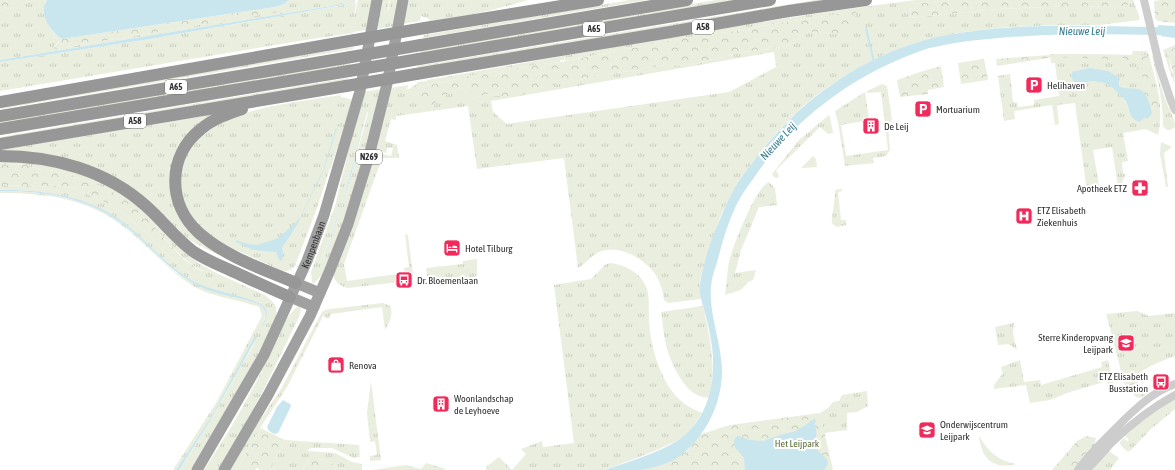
<svg xmlns="http://www.w3.org/2000/svg" width="1175" height="470" viewBox="0 0 1175 470" font-family="'Asap Condensed',sans-serif">
<defs>
<pattern id="grass-tufts" width="24" height="20" patternUnits="userSpaceOnUse"><rect width="24" height="20" fill="#e9eede"/><path d="M3 7l-1-3M5 7V3M7 7l1-3M15 17l-1-3M17 17v-4M19 17l1-3" fill="none" stroke="#c8ccbf"/></pattern>
<pattern id="forest-crowns" width="20" height="18" patternUnits="userSpaceOnUse"><rect width="20" height="18" fill="#e9eede"/><path d="M2 6a3 3 0 1 1 6 0M12 15a3 3 0 1 1 6 0" fill="none" stroke="#c8ccbf"/></pattern>
</defs>
<rect width="100%" height="100%" fill="#fff"/>
<path fill="url(#grass-tufts)" fill-rule="evenodd" d="M 27,0 L 47,0 L 45,2 C 47,18 46,30 62,39 L 54,46 L 55,49 L 277,12 L 275,7 L 284,4 L 289,0 L 355,0 L 355,2 L 0,60 L 0,10 L 19,6 Z
M 358,0 L 372,0 L 366,30 L 353,32 L 353,33 L 305,40 L 0,91 L 0,62 L 150,39 L 356,3 L 354,18 Z
M 381,0 L 389,0 L 388,9 L 389,10 L 390,0 L 399,0 L 394,26 L 376,29 Z
M 409,0 L 528,0 C 496,10 463,17 429,21 L 429,19 L 421,16 L 420,21 L 402,24 Z
M 630,0 L 647,0 L 423,38 L 424,35 Z
M 716,0 L 743,0 L 420,53 L 421,50 Z
M 815,0 L 834,0 L 417,69 L 417,66 Z
M 916,0 L 951,0 L 910,4 L 911,13 L 909,18 L 997,9 L 1069,6 L 1122,7 L 1128,5 L 1130,0 L 1133,0 L 1140,18 L 1139,18 L 1139,20 L 1100,25 L 1059,25 L 1008,27 L 964,32 L 934,38 L 915,43 L 883,55 L 884,55 C 846,73 810,96 782,127 C 775,134 769,143 762,150 C 753,162 743,174 735,187 C 725,204 717,224 711,243 C 705,261 697,281 701,299 L 668,303 L 664,300 C 663,292 661,284 657,277 C 648,261 621,244 602,251 C 592,254 587,263 578,268 L 564,158 L 477,169 L 468,106 L 396,116 L 396,120 L 391,119 L 385,141 L 397,145 L 399,158 L 382,158 L 344,264 L 347,281 L 405,273 L 404,268 L 409,267 L 405,234 L 406,234 L 408,236 L 413,274 L 408,281 L 348,288 C 339,286 335,282 333,274 L 374,152 L 391,156 L 393,148 L 387,148 L 386,153 L 375,150 L 390,88 L 408,85 L 407,90 L 417,84 L 417,82 L 427,81 L 427,80 C 590,52 752,20 916,0 ZM 857,11 L 854,14 L 858,28 L 838,34 L 807,32 L 791,45 L 770,49 L 743,52 L 684,66 L 661,65 L 630,71 L 600,75 L 567,83 L 545,86 L 517,96 L 495,96 L 489,94 L 472,98 L 464,90 L 458,88 C 454,94 446,94 439,96 L 433,106 L 417,88 L 469,76 L 541,64 L 561,62 L 560,60 L 564,60 L 564,56 L 565,61 L 668,41 L 727,32 L 746,30 L 761,26 ZM 774,52 L 776,67 L 729,92 L 507,124 L 493,112 L 491,101 Z
M 1175,45 L 1175,48 L 1168,50 L 1168,52 L 1171,70 L 1174,75 L 1175,84 L 1171,75 L 1163,50 Z
M 353,47 L 353,49 L 0,109 L 0,106 Z
M 1133,51 L 1147,51 L 1149,55 C 1154,76 1162,98 1160,120 C 1160,125 1159,130 1158,135 L 1146,129 L 1123,133 L 1128,161 L 1122,162 L 1123,174 L 1126,174 C 1123,180 1120,186 1120,194 L 1119,194 L 1112,147 L 1093,150 L 1100,191 L 1092,188 L 1087,192 L 1075,103 L 1057,105 L 1059,124 L 1055,125 L 1052,105 L 1014,111 L 1015,119 L 1004,121 L 998,76 L 1010,74 L 1013,102 L 1017,102 L 1018,107 L 1034,105 L 1034,100 L 1059,96 L 1055,63 L 1051,63 L 1050,54 L 1132,55 ZM 1108,71 L 1120,81 L 1119,85 L 1120,87 L 1148,101 L 1150,105 L 1138,121 C 1130,115 1130,112 1126,103 C 1125,100 1122,98 1121,95 C 1107,79 1095,80 1075,84 Z
M 1153,55 C 1157,71 1160,86 1166,101 C 1169,110 1175,117 1175,127 L 1170,130 L 1167,130 L 1163,126 C 1163,102 1158,80 1152,56 Z
M 351,62 L 350,65 L 0,125 L 0,121 Z
M 348,78 L 347,80 L 0,140 L 1,137 L 46,129 L 46,130 L 47,129 L 69,125 L 70,126 L 70,125 L 93,121 L 93,122 L 94,121 L 118,117 L 119,118 L 119,117 L 140,113 L 141,114 L 141,113 L 164,109 L 164,110 L 164,109 L 186,105 L 187,106 L 187,105 L 210,101 L 210,102 L 211,101 L 234,97 L 234,98 L 235,97 Z
M 882,84 L 887,86 L 892,120 L 888,125 L 890,150 L 886,156 L 873,158 L 874,163 L 845,166 L 838,122 L 835,111 L 865,92 L 869,120 L 841,125 L 846,156 L 888,150 L 881,92 L 867,93 L 867,91 Z
M 381,89 L 375,118 L 347,214 L 322,275 L 313,284 L 312,282 L 311,272 L 335,206 L 363,92 ZM 367,112 L 368,113 L 350,180 L 336,222 L 321,262 L 321,261 L 345,194 Z
M 341,95 L 341,97 L 350,99 L 352,101 L 331,168 L 330,168 L 317,208 L 295,266 C 293,268 289,271 285,271 C 280,271 268,264 263,262 C 236,250 204,238 189,212 C 180,196 179,178 184,162 C 189,147 201,133 215,126 C 253,105 299,102 341,95 Z
M 222,113 L 179,153 L 182,220 L 272,279 L 208,250 L 188,239 L 120,184 L 0,150 Z
M 829,115 L 830,117 L 833,133 L 828,134 L 820,127 L 776,170 L 779,176 L 777,178 L 774,177 L 772,174 L 799,140 Z
M 1161,142 L 1172,147 L 1164,153 L 1168,187 L 1166,187 L 1160,154 Z
M 813,156 L 816,159 L 817,167 L 801,168 Z
M 0,160 L 58,166 L 104,182 L 134,201 L 184,252 L 200,264 L 216,273 L 265,295 L 273,302 L 276,307 L 276,317 L 263,347 L 191,470 L 179,470 C 201,437 222,402 241,366 C 246,357 255,346 256,336 L 211,417 L 176,470 L 173,470 L 216,403 L 262,316 L 259,307 C 238,299 209,297 190,284 C 170,271 153,252 135,236 C 95,200 53,193 0,193 L 0,191 C 52,191 96,199 136,235 C 154,251 169,271 191,282 C 213,294 238,296 260,305 C 268,312 265,317 262,325 L 263,325 C 267,315 269,310 259,303 C 235,296 209,291 187,278 C 166,265 150,245 132,229 C 96,198 46,189 0,190 L 0,185 L 51,187 L 57,185 L 76,189 L 109,204 L 121,211 L 147,234 L 179,266 L 198,277 L 203,271 C 197,268 191,264 185,259 C 171,247 160,232 147,219 C 116,187 73,172 29,167 L 29,165 L 0,164 Z
M 769,182 L 775,188 L 777,205 L 759,207 L 741,250 L 735,273 L 756,270 L 753,280 L 748,282 L 741,290 L 725,295 C 727,283 727,269 730,258 C 734,244 756,187 769,182 Z
M 842,189 L 842,191 L 838,192 L 841,220 L 846,220 L 846,225 L 837,227 C 835,226 833,225 832,223 C 831,218 836,197 835,190 Z
M 477,259 L 477,274 L 475,277 L 457,282 L 428,282 L 426,268 L 463,264 L 463,261 Z
M 611,263 C 623,265 638,271 644,283 C 651,294 648,306 649,319 C 650,346 660,382 681,401 C 687,406 694,410 702,413 L 693,427 L 685,436 L 674,442 L 657,450 L 605,470 L 512,470 L 526,454 L 521,449 L 542,441 L 543,447 L 574,443 L 554,285 L 591,279 L 606,264 Z
M 383,303 L 390,306 C 394,315 389,322 385,330 L 382,307 L 331,314 L 328,319 L 323,316 L 287,387 L 260,428 L 237,470 L 228,470 L 256,426 L 281,389 L 322,312 L 325,310 L 330,309 Z
M 298,306 L 301,308 L 299,317 L 263,391 L 219,470 L 204,470 C 222,442 239,415 254,386 C 269,360 275,327 298,306 Z
M 703,306 C 710,338 717,366 709,398 C 705,397 701,397 697,395 C 681,387 668,357 665,340 C 663,331 663,322 661,312 Z
M 1137,311 L 1149,316 L 1175,313 L 1175,356 C 1167,359 1138,369 1137,378 C 1136,384 1142,390 1145,395 L 1144,396 L 1140,398 L 1136,397 L 1124,383 L 1110,328 L 1106,314 Z
M 1014,323 L 1013,334 L 1017,350 L 1009,344 L 998,345 L 995,327 Z
M 1020,360 L 1024,382 L 1040,380 L 1041,385 L 1102,367 L 1101,362 L 1108,360 L 1114,386 L 1109,387 L 1107,381 L 1067,393 L 1050,400 L 1030,403 L 1026,385 L 994,389 L 994,385 L 1003,373 L 1001,367 Z
M 371,381 L 381,460 L 370,461 L 370,456 L 377,455 L 375,441 L 370,442 L 367,413 Z
M 867,391 L 868,406 L 857,412 L 847,413 L 847,430 L 824,433 L 820,413 L 828,408 L 833,402 L 839,401 L 842,395 Z
M 1175,397 L 1175,409 L 1151,429 L 1130,451 L 1127,451 L 1121,446 L 1120,442 L 1124,438 L 1127,441 L 1129,440 L 1124,435 L 1142,418 Z
M 979,436 C 990,453 996,459 1015,464 C 992,470 981,457 979,436 Z
M 285,440 L 359,445 L 360,457 L 354,458 L 332,448 L 310,448 L 308,451 L 335,453 L 352,462 L 362,464 L 362,470 L 346,470 L 318,458 L 310,458 L 302,470 L 269,470 Z
M 1108,450 C 1111,453 1115,455 1119,458 L 1110,470 L 1089,470 Z
M 499,457 L 512,470 L 486,470 L 486,467 Z
M 426,463 L 446,469 L 444,470 L 372,470 L 406,465 L 421,469 Z"/>
<path fill="url(#forest-crowns)" d="M 0,0 L 27,0 L 19,6 L 0,10 Z
M 951,0 L 1130,0 L 1127,6 L 1122,7 L 1069,6 L 997,9 L 909,18 L 911,13 L 910,4 Z
M 1160,0 L 1175,0 L 1175,23 L 1157,21 L 1157,19 L 1155,19 L 1154,1 Z
M 275,7 L 278,12 L 55,49 L 54,47 L 62,39 Z
M 862,10 L 857,12 L 854,14 L 859,28 L 838,34 L 807,32 L 791,45 L 770,49 L 743,52 L 684,66 L 661,65 L 630,71 L 600,75 L 567,83 L 545,86 L 517,96 L 495,96 L 489,94 L 472,98 L 464,90 L 458,88 C 454,94 446,94 439,96 L 435,104 L 424,108 L 417,88 L 469,76 L 541,64 L 561,62 L 673,40 L 727,32 L 746,30 L 761,26 Z
M 1175,48 L 1175,80 C 1173,70 1169,61 1168,50 Z
M 1063,54 L 1146,55 L 1158,106 L 1151,109 L 1147,99 L 1140,89 L 1139,84 L 1143,79 L 1143,76 L 1137,70 L 1138,66 C 1135,62 1130,62 1125,63 L 1123,61 L 1123,58 L 1121,57 L 1114,64 L 1110,63 L 1105,59 L 1054,57 L 997,66 L 996,59 Z
M 984,59 L 988,80 L 961,84 L 958,63 Z
M 941,66 L 944,87 L 928,90 L 928,94 L 900,97 L 897,80 L 920,72 Z
M 0,164 L 30,165 L 29,167 C 73,172 117,187 148,219 C 160,233 172,248 185,260 C 191,264 197,268 203,272 L 198,277 L 179,266 L 147,234 L 121,211 L 109,204 L 76,189 L 57,185 L 51,187 L 0,185 Z
M 820,413 L 833,470 L 639,470 L 669,462 L 688,450 L 701,434 L 730,425 Z
M 260,428 L 285,440 L 269,470 L 260,470 L 257,468 L 255,470 L 237,470 Z
M 1086,436 L 1096,438 L 1094,446 L 1074,470 L 1052,470 L 1077,441 Z
M 310,458 L 318,458 L 346,470 L 302,470 Z"/>
<path fill="#c9e6ef" d="M 47,0 L 289,0 L 284,4 L 275,7 L 62,39 C 50,32 38,13 47,0 Z
M 355,2 L 354,3 L 150,39 L 0,62 L 0,60 Z
M 1158,25 L 1175,26 L 1175,38 L 1161,36 L 1161,35 C 1103,34 1046,33 989,39 C 974,40 959,42 944,45 C 937,47 930,47 923,50 C 858,73 801,113 760,169 C 752,181 741,194 735,208 C 728,223 723,239 719,255 C 717,263 714,271 712,279 C 707,306 718,332 721,358 C 723,371 722,386 718,399 C 712,423 691,454 667,463 C 659,466 648,469 639,470 C 628,470 616,470 605,470 C 628,462 668,450 685,435 C 710,413 716,378 712,346 C 710,333 707,319 703,306 C 701,299 699,293 700,285 C 703,262 711,239 721,217 C 725,207 729,197 735,187 C 743,174 753,162 762,150 C 771,140 780,129 790,119 C 830,80 886,47 942,36 C 1013,22 1086,26 1158,27 Z
M 1089,68 L 1108,71 L 1120,78 L 1119,85 L 1120,87 C 1126,89 1131,88 1137,89 C 1147,90 1150,105 1152,113 C 1150,117 1149,119 1144,118 L 1140,122 C 1129,119 1130,110 1126,102 C 1125,100 1122,97 1120,95 C 1107,79 1094,80 1075,84 L 1072,78 L 1072,72 Z
M 367,111 L 350,180 L 336,222 L 321,262 L 345,194 Z
M 336,128 L 337,128 L 326,163 L 321,176 L 298,223 L 290,236 L 282,247 L 283,254 L 282,261 L 279,260 L 276,252 L 253,250 L 236,242 L 236,240 L 244,243 L 256,245 L 270,241 L 278,238 L 284,233 L 300,218 L 323,170 Z
M 0,190 C 46,189 96,197 132,229 C 150,245 166,264 186,277 C 209,292 237,293 261,304 C 270,311 267,316 263,326 L 262,325 C 266,317 268,312 260,305 C 238,296 212,295 191,282 C 170,270 154,251 136,235 C 96,199 52,191 0,191 Z
M 255,336 L 257,337 L 251,348 L 210,421 L 179,470 L 176,470 L 211,417 Z
M 283,400 L 290,404 L 291,406 L 278,433 L 274,434 L 269,431 L 267,427 L 277,407 Z
M 815,418 L 816,422 L 814,424 C 820,435 812,440 817,449 C 821,457 834,458 824,470 L 745,470 C 744,456 745,457 735,448 L 734,440 L 736,437 L 738,436 L 750,440 L 763,441 L 780,435 L 796,431 L 807,424 Z"/>
<g fill="none" stroke-linecap="round" stroke-linejoin="round">
<path stroke="#c9e6ef" stroke-width="2" d="M 866,28 L 874,62"/>
<path stroke="#cdcdcd" stroke-width="8" d="M 1144,0 L 1160,68 L 1171,101 L 1175,110
M 1078,470 C 1089,454 1104,440 1118,426 C 1134,410 1152,392 1175,384
M 1086,470 C 1095,462 1103,452 1111,443 C 1131,424 1151,408 1175,395"/>
<g stroke="#a0a0a0" stroke-width="11">
<path d="M 296,283 L 320,293"/>
<path d="M 290,297 L 314,307"/>
<path id="s1" d="M 197,470 L 264,355 L 307,261 L 324,215 L 360,91 L 377,0"/>
<path d="M 224,470 L 268,395 L 310,316 L 330,270 L 348,224 L 369,156 L 387,84 L 403,0"/>
</g>
<path stroke="#979797" stroke-width="12" d="M 425,28 L 598,0
M 421,45 L 687,0
M 419,59 L 770,0
M 416,74 L 670,32 L 789,11 L 866,0
M 0,102 L 355,40
M 242,109 C 227,114 213,119 201,129 C 167,156 167,204 199,233 C 226,257 263,269 296,283
M 0,116 L 351,57
M 0,129 L 349,71
M 0,144 L 346,86
M 0,156 C 53,156 106,170 146,206 C 163,221 176,239 194,252 C 206,260 219,265 232,271 C 252,280 271,289 290,297"/>
<path stroke="#979797" stroke-width="12" d="M 355,40 L 425,28
M 351,57 L 421,45
M 349,71 L 419,59
M 346,86 L 416,74"/>
</g>
<defs>
<g id="parking-square" transform="scale(0.9)"><rect x="-9" y="-9" width="18" height="18" rx="4" fill="#f02a5a" stroke="#fff"/><path d="M-3.5-5.5H1a3.5 3.5 0 0 1 0 7H-1V5.5H-3.5ZM-1-3.4V-.6H.8a1.4 1.4 0 0 0 0-2.8Z" fill="#fff"/></g>
<g id="building-square" transform="scale(0.9)"><rect x="-9" y="-9" width="18" height="18" rx="4" fill="#f02a5a" stroke="#fff"/><path d="M-4-6H4V6H1V3H-1V6H-4ZM-2.5-4.3h1.7v1.8h-1.7ZM.8-4.3h1.7v1.8H.8ZM-2.5-1h1.7V.8h-1.7ZM.8-1h1.7V.8H.8Z" fill="#fff"/></g>
<g id="pharmacy-square" transform="scale(0.9)"><rect x="-9" y="-9" width="18" height="18" rx="4" fill="#f02a5a" stroke="#fff"/><path d="M-2-6h4v4h4v4h-4v4h-4v-4h-4v-4h4Z" fill="#fff"/></g>
<g id="hospital-square" transform="scale(0.9)"><rect x="-9" y="-9" width="18" height="18" rx="4" fill="#f02a5a" stroke="#fff"/><path d="M-5-5h3v3.5h4V-5h3V5h-3V1.5h-4V5h-3Z" fill="#fff"/></g>
<g id="hotel-square" transform="scale(0.9)"><rect x="-9" y="-9" width="18" height="18" rx="4" fill="#f02a5a" stroke="#fff"/><path d="M-6-4.5h1.5V1H6V5H4.5V3h-9V5H-6ZM-4 0a1.8 1.8 0 1 1 3.6 0ZM.5 0V-2.5h3Q6-2.5 6 0Z" fill="#fff"/></g>
<g id="bus-square" transform="scale(0.9)"><rect x="-9" y="-9" width="18" height="18" rx="4" fill="#f02a5a" stroke="#fff"/><path d="M-5-6H5V4H4V6H2V4H-2V6H-4V4H-5ZM-3.5-4V0h7V-4ZM-3.5 1.2v1.5H-2V1.2ZM2 1.2v1.5H3.5V1.2Z" fill="#fff"/></g>
<g id="school-square" transform="scale(0.9)"><rect x="-9" y="-9" width="18" height="18" rx="4" fill="#f02a5a" stroke="#fff"/><path d="M0-5L7-2L0 1L-7-2ZM-4 1L0 2.5L4 1V4Q0 6-4 4Z" fill="#fff"/></g>
<g id="shop-square" transform="scale(0.9)"><rect x="-9" y="-9" width="18" height="18" rx="4" fill="#f02a5a" stroke="#fff"/><path d="M-5-2.5h2.3a2.7 3.5 0 0 1 5.4 0H5L5.5 6h-11ZM-1.5-2.5h3a1.5 2.3 0 0 0-3 0Z" fill="#fff"/></g>
</defs>
<g fill-rule="evenodd">
<use href="#parking-square" x="1034" y="85"/>
<use href="#parking-square" x="923" y="109"/>
<use href="#building-square" x="871" y="126"/>
<use href="#pharmacy-square" x="1140" y="188"/>
<use href="#hospital-square" x="1024" y="216"/>
<use href="#hotel-square" x="452" y="248"/>
<use href="#bus-square" x="404" y="280"/>
<use href="#school-square" x="1126" y="343"/>
<use href="#shop-square" x="336" y="365"/>
<use href="#bus-square" x="1161" y="382"/>
<use href="#building-square" x="441" y="404"/>
<use href="#school-square" x="927" y="430"/>
</g>
<g text-anchor="middle" dominant-baseline="central" stroke-width="4" stroke-linejoin="round" paint-order="stroke">
<g fill="#fff" stroke="#6e6e6e" stroke-width="1">
<rect x="692" y="20" width="22" height="14" rx="3"/>
<rect x="583" y="22" width="22" height="14" rx="3"/>
<rect x="165" y="80" width="22" height="14" rx="3"/>
<rect x="124" y="114" width="22" height="14" rx="3"/>
<rect x="356" y="150" width="26" height="14" rx="3"/>
</g>
<g font-size="9" font-weight="bold" fill="#303030">
<text x="703" y="27">A58</text>
<text x="594" y="29">A65</text>
<text x="176" y="87">A65</text>
<text x="135" y="121">A58</text>
<text x="369" y="157">N269</text>
</g>
<g font-size="10" fill="#303030" stroke="#fff" text-anchor="start">
<text x="1047" y="85">Helihaven</text>
<text x="936" y="109">Mortuarium</text>
<text x="884" y="126">De Leij</text>
<text x="1127" y="188" text-anchor="end">Apotheek ETZ</text>
<text x="1037" y="210">ETZ Elisabeth<tspan x="1037" dy="12">Ziekenhuis</tspan></text>
<text x="465" y="248">Hotel Tilburg</text>
<text x="417" y="280">Dr. Bloemenlaan</text>
<text x="1113" y="337" text-anchor="end">Sterre Kinderopvang<tspan x="1113" dy="12">Leijpark</tspan></text>
<text x="349" y="365">Renova</text>
<text x="1148" y="376" text-anchor="end">ETZ Elisabeth<tspan x="1148" dy="12">Busstation</tspan></text>
<text x="454" y="398">Woonlandschap<tspan x="454" dy="12">de Leyhoeve</tspan></text>
<text x="940" y="424">Onderwijscentrum<tspan x="940" dy="12">Leijpark</tspan></text>
</g>
<g font-size="10" fill="#303030" stroke="#fff">
<text stroke="none"><textPath href="#s1" startOffset="254">Kempenbaan</textPath></text>
</g>
<g font-size="10" fill="#5c6f3a" stroke="#fff">
<text x="797" y="443">Het Leijpark</text>
</g>
<g font-size="11" font-style="italic" fill="#377d91" stroke="#fff">
<text x="1082" y="31">Nieuwe Leij</text>
<text transform="translate(778 141) rotate(-47)">Nieuwe Leij</text>
</g>
</g>
</svg>
